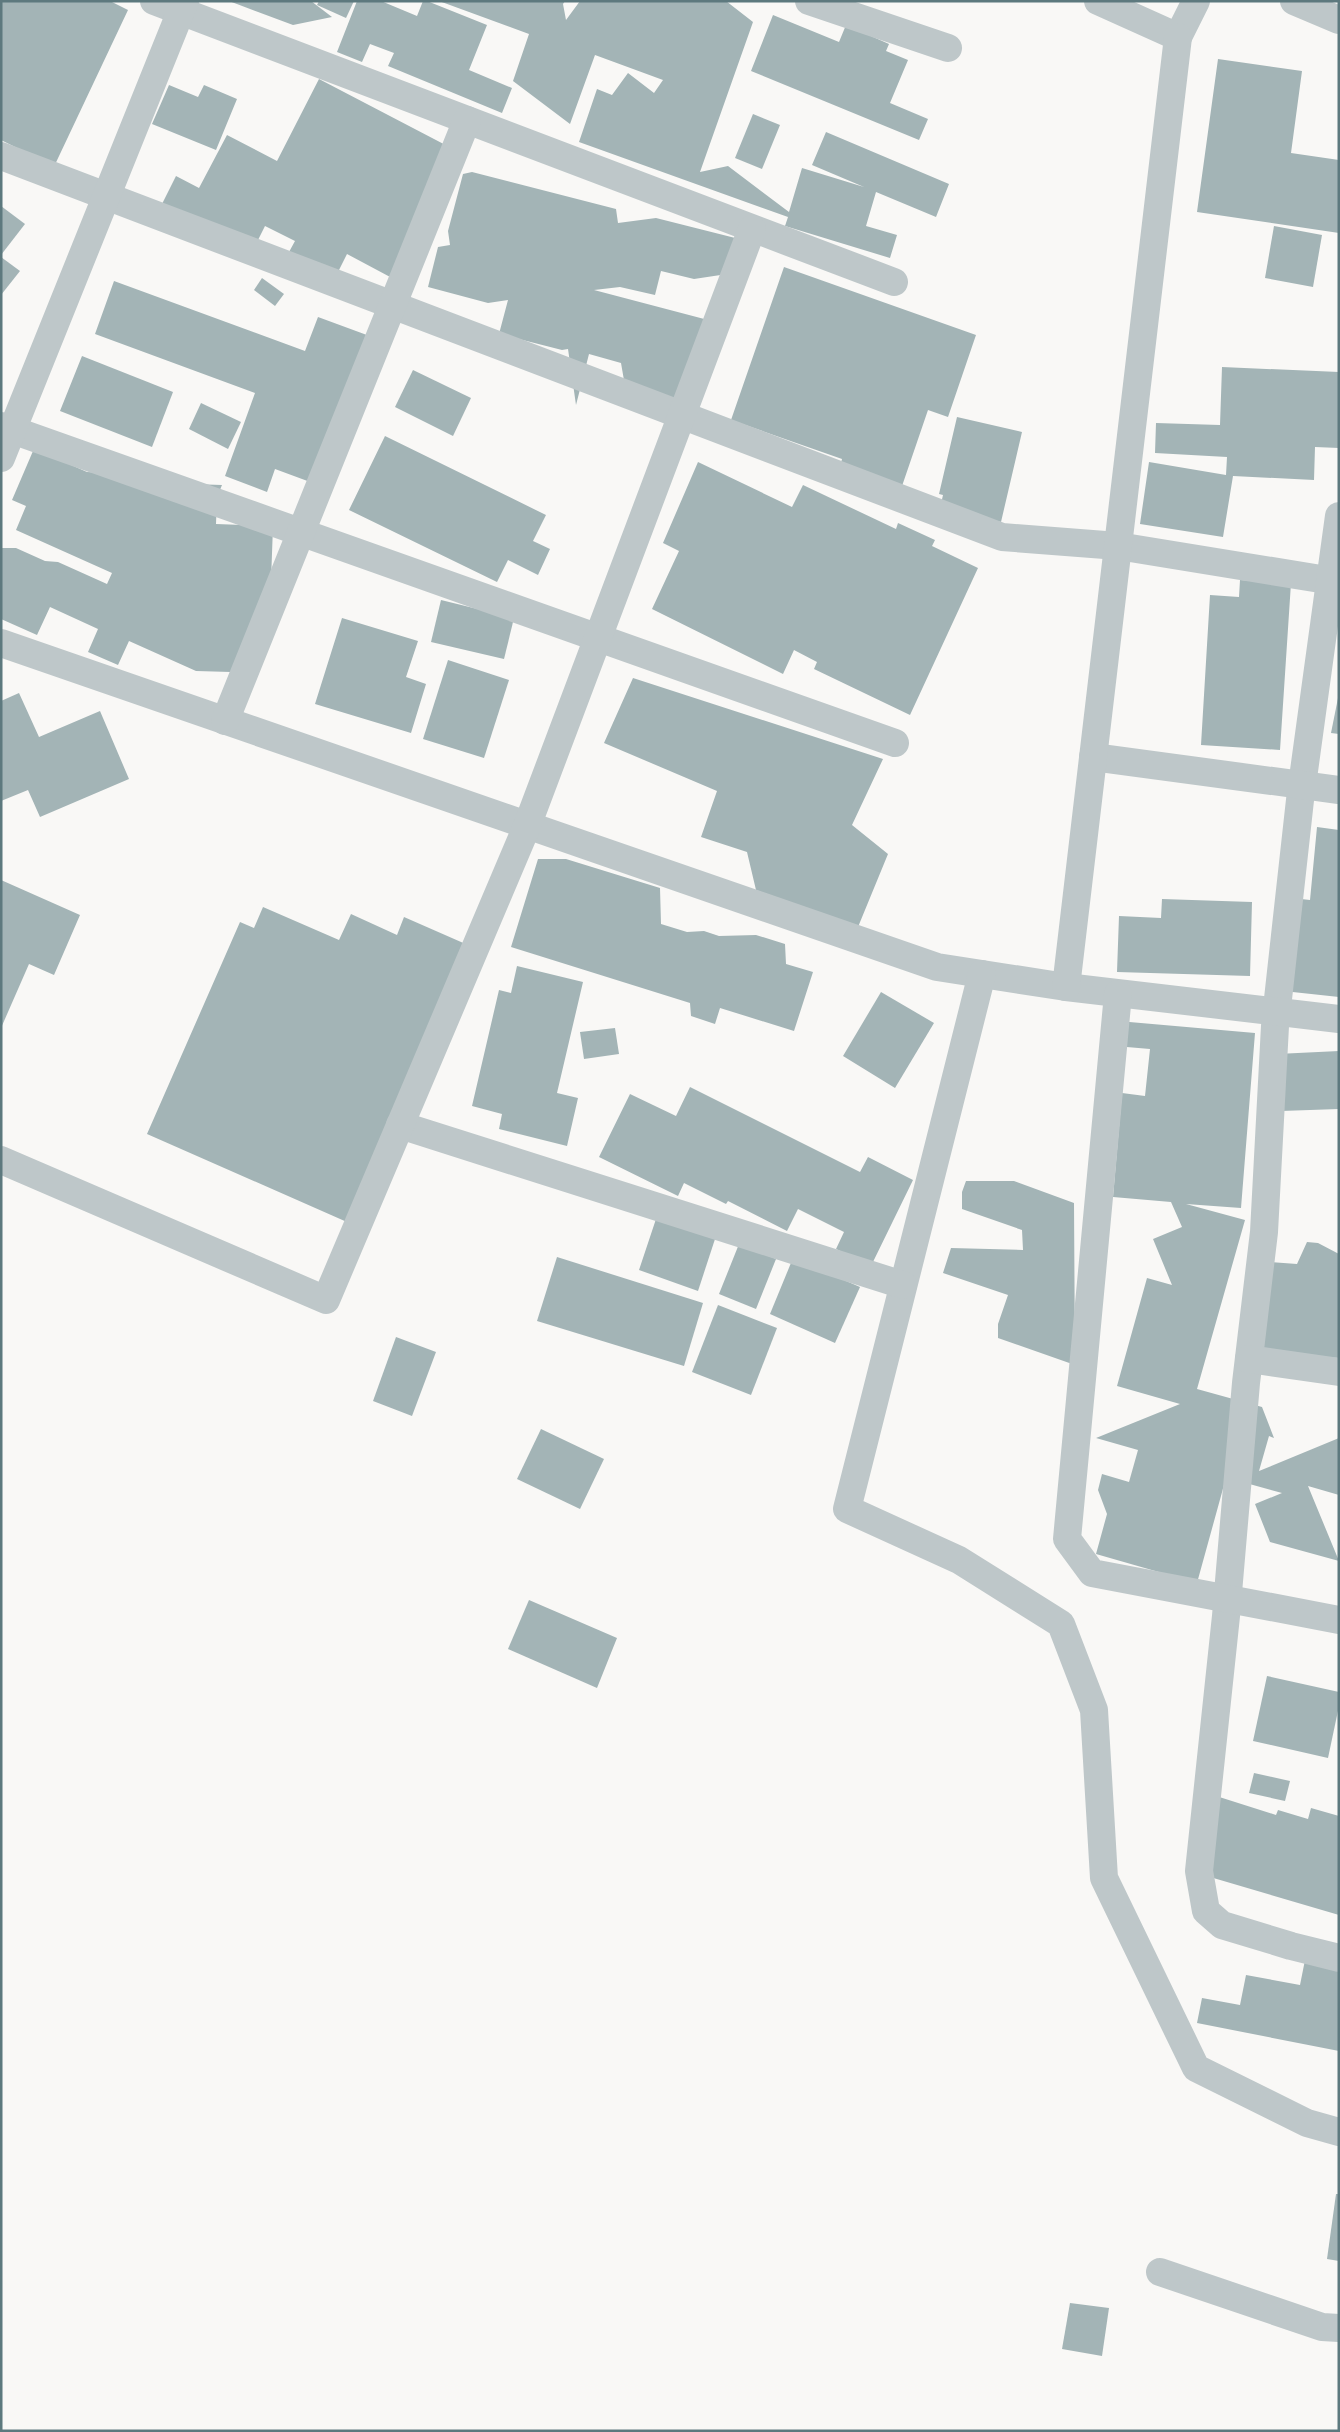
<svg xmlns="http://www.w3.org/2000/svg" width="1340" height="2432" viewBox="0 0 1340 2432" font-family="Cabin,sans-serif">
<rect width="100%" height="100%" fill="#f9f8f6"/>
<g fill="#a3b4b6">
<path d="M 1,1 L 110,1 L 128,10 L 51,173 L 23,151 L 1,140 Z"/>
<path d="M 229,1 L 311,1 L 332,17 L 293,25 Z"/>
<path d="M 319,1 L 354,1 L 346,18 L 317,5 Z"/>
<path d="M 357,1 L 381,1 L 417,16 L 423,1 L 427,1 L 487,25 L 469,70 L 512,88 L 502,113 L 388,66 L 394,53 L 370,44 L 362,62 L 337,52 Z"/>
<path d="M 439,1 L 565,1 L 563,4 L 566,20 L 580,1 L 726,1 L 753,22 L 700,172 L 728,166 L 789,212 L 802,168 L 864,187 L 812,165 L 826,132 L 949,184 L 936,217 L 876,192 L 866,226 L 897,235 L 890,258 L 785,226 L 788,217 L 579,142 L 597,89 L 612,95 L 628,73 L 654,93 L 663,80 L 595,55 L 570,124 L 513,81 L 529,34 Z"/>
<path d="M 773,15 L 839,42 L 846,25 L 889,44 L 886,51 L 908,60 L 890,103 L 928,119 L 919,140 L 751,71 Z"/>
<path d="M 1218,59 L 1302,71 L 1291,153 L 1339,160 L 1339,233 L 1197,212 Z"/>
<path d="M 319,79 L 457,151 L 392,278 L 347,254 L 330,288 L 283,263 L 295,241 L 265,226 L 252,252 L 159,210 L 176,176 L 199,188 L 227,135 L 277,161 Z"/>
<path d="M 169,85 L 198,97 L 204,85 L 237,99 L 216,150 L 152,124 Z"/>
<path d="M 753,114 L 780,125 L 762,169 L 735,158 Z"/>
<path d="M 472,172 L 616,209 L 618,223 L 656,218 L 755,243 L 747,271 L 694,279 L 661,271 L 655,295 L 620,287 L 594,290 L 708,320 L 688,402 L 625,386 L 621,363 L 589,354 L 576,405 L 568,349 L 562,350 L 499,334 L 508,300 L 488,303 L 428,287 L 438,247 L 450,245 L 448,231 L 463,174 Z"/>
<path d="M 1,206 L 25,224 L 1,255 Z"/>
<path d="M 1274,226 L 1322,235 L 1313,287 L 1265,278 Z"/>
<path d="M 1,257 L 20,271 L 1,295 Z"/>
<path d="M 784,267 L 976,335 L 948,417 L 928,410 L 901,489 L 840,467 L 842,459 L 731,420 Z"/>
<path d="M 262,278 L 284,294 L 275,306 L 254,290 Z"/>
<path d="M 114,281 L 305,351 L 318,317 L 375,338 L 321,486 L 275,469 L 267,492 L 225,476 L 255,393 L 95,334 Z"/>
<path d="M 82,356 L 173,392 L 152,447 L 60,411 Z"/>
<path d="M 1222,367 L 1339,372 L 1339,448 L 1315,447 L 1314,480 L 1233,476 L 1223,537 L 1140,524 L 1149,462 L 1226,475 L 1227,457 L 1155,453 L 1156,423 L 1220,425 Z"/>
<path d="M 413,370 L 471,398 L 453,436 L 395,407 Z"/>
<path d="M 201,403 L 241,422 L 228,449 L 189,429 Z"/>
<path d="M 957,417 L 1022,432 L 1001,522 L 940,508 L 943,495 L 939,494 Z"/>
<path d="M 385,436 L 546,515 L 533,541 L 550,549 L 538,575 L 508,560 L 497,582 L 349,510 Z"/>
<path d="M 33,451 L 42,452 L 87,472 L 129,474 L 192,484 L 222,485 L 217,497 L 216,524 L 273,526 L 271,581 L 231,672 L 196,671 L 129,641 L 118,665 L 88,652 L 98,629 L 50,607 L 37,635 L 1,619 L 1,548 L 16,548 L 45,561 L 58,562 L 107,584 L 112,573 L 16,530 L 26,506 L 12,500 Z"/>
<path d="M 698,462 L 792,507 L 803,485 L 896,529 L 898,523 L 935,540 L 932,546 L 978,568 L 910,715 L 814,669 L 817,662 L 794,650 L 783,674 L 652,609 L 679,551 L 663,543 Z"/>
<path d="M 1240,580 L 1291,583 L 1280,750 L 1201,745 L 1210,595 L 1239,597 Z"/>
<path d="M 441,600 L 514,618 L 504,659 L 431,642 Z"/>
<path d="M 342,618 L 418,641 L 406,677 L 426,684 L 411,733 L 315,704 Z"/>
<path d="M 448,660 L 509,680 L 484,758 L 423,739 Z"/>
<path d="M 633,678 L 883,759 L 852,825 L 888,854 L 858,927 L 756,890 L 747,852 L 701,837 L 717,791 L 604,743 Z"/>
<path d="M 19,693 L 39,737 L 100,711 L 129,779 L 40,817 L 28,790 L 1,801 L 1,701 Z"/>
<path d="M 1338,698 L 1339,698 L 1339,734 L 1331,733 Z"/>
<path d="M 1317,827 L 1339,830 L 1339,997 L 1274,990 L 1283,897 L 1310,900 Z"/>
<path d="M 538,859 L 566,859 L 660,888 L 661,924 L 687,932 L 704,931 L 719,936 L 756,935 L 785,944 L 786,964 L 813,972 L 794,1031 L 720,1008 L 715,1024 L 691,1016 L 690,1003 L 511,947 Z"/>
<path d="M 1,880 L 80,915 L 54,975 L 29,964 L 1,1028 Z"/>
<path d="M 1162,899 L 1252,902 L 1250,976 L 1117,972 L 1119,916 L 1161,918 Z"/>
<path d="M 263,907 L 339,940 L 351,914 L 397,935 L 404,917 L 477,949 L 356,1226 L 147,1134 L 240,922 L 254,928 Z"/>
<path d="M 517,966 L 583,982 L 557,1093 L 578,1098 L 567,1146 L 499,1129 L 502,1114 L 472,1106 L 499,990 L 511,993 Z"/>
<path d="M 881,992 L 934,1023 L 895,1088 L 843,1056 Z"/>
<path d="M 1118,1021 L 1255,1033 L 1241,1208 L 1186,1204 L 1245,1220 L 1197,1389 L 1262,1407 L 1274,1438 L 1269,1436 L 1259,1471 L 1339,1438 L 1339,1495 L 1308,1486 L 1339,1561 L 1270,1542 L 1255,1504 L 1282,1493 L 1235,1480 L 1224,1485 L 1197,1583 L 1096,1554 L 1107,1514 L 1098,1490 L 1102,1474 L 1129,1482 L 1138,1450 L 1096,1438 L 1180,1404 L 1117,1386 L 1147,1278 L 1172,1285 L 1153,1239 L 1182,1227 L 1171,1202 L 1113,1197 L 1122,1093 L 1145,1096 L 1150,1049 L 1115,1046 Z"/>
<path d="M 615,1028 L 619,1054 L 584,1059 L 580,1032 Z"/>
<path d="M 1339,1051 L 1339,1109 L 1281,1111 L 1277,1054 Z"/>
<path d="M 690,1087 L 860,1172 L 868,1157 L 913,1180 L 871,1266 L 836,1249 L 844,1232 L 798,1209 L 787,1231 L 728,1201 L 726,1204 L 684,1183 L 678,1196 L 599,1157 L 630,1094 L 676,1116 Z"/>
<path d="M 966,1181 L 1014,1181 L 1074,1203 L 1075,1365 L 998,1338 L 998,1324 L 1008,1295 L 943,1273 L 951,1248 L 1023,1250 L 1022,1230 L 962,1209 L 962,1192 Z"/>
<path d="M 657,1216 L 716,1236 L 698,1291 L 639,1270 Z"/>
<path d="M 1307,1242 L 1318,1243 L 1339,1254 L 1339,1358 L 1240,1353 L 1270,1262 L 1297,1264 Z"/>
<path d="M 739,1244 L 776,1259 L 756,1309 L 719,1294 Z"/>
<path d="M 557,1257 L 703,1303 L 684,1366 L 537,1321 Z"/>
<path d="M 793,1258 L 860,1287 L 835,1343 L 770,1314 Z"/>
<path d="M 718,1305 L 777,1328 L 751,1395 L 692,1372 Z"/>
<path d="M 396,1337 L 436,1352 L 412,1416 L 373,1401 Z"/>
<path d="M 541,1429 L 604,1459 L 580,1509 L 517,1479 Z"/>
<path d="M 529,1600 L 617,1638 L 597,1688 L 508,1649 Z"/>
<path d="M 1267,1676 L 1339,1692 L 1339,1706 L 1328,1758 L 1253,1741 Z"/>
<path d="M 1254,1773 L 1290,1781 L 1285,1801 L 1249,1793 Z"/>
<path d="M 1213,1795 L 1276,1815 L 1278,1810 L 1308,1819 L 1311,1808 L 1339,1816 L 1339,1915 L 1193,1872 Z"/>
<path d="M 1307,1950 L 1339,1956 L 1339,2051 L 1197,2023 L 1202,1998 L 1240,2005 L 1246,1975 L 1300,1985 Z"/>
<path d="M 1336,2194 L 1339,2194 L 1339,2261 L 1327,2259 Z"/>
<path d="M 1070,2303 L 1109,2308 L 1102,2356 L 1062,2349 Z"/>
</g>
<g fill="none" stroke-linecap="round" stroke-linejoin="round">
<g stroke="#bec7c9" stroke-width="28">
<path d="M 154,1 L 894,282"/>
<path d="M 809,1 L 948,48"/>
<path d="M 1098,1 L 1178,37 L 1196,1"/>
<path d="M 1294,1 L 1339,20"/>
<path d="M 1,156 L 1002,537 L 1118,546 L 1339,582"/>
<path d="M 1,426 L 895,743"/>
<path d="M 1,458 L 185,1"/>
<path d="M 1339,516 L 1300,800 L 1275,1026 L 1264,1232 L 1246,1383 L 1226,1616 L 1199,1871 L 1206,1911 L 1222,1925 L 1291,1946 L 1339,1958"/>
<path d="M 1,643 L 937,967 L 1066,987 L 1339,1019"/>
<path d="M 225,721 L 467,120"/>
<path d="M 1093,757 L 1339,790"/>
<path d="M 982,974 L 847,1509 L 959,1560 L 1061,1624 L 1094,1710 L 1104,1878 L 1196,2068 L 1307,2123 L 1339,2132"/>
<path d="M 1066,987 L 1178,37"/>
<path d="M 1118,994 L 1067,1539 L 1092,1573 L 1339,1620"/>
<path d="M 400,1125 L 903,1285"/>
<path d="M 1,1160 L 326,1300 L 527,826 L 752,229"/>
<path d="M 1249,1359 L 1339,1372"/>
<path d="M 1160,2272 L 1322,2327 L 1339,2328"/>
</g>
</g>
<rect width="1340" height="2432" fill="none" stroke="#5d797e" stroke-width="5"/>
</svg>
